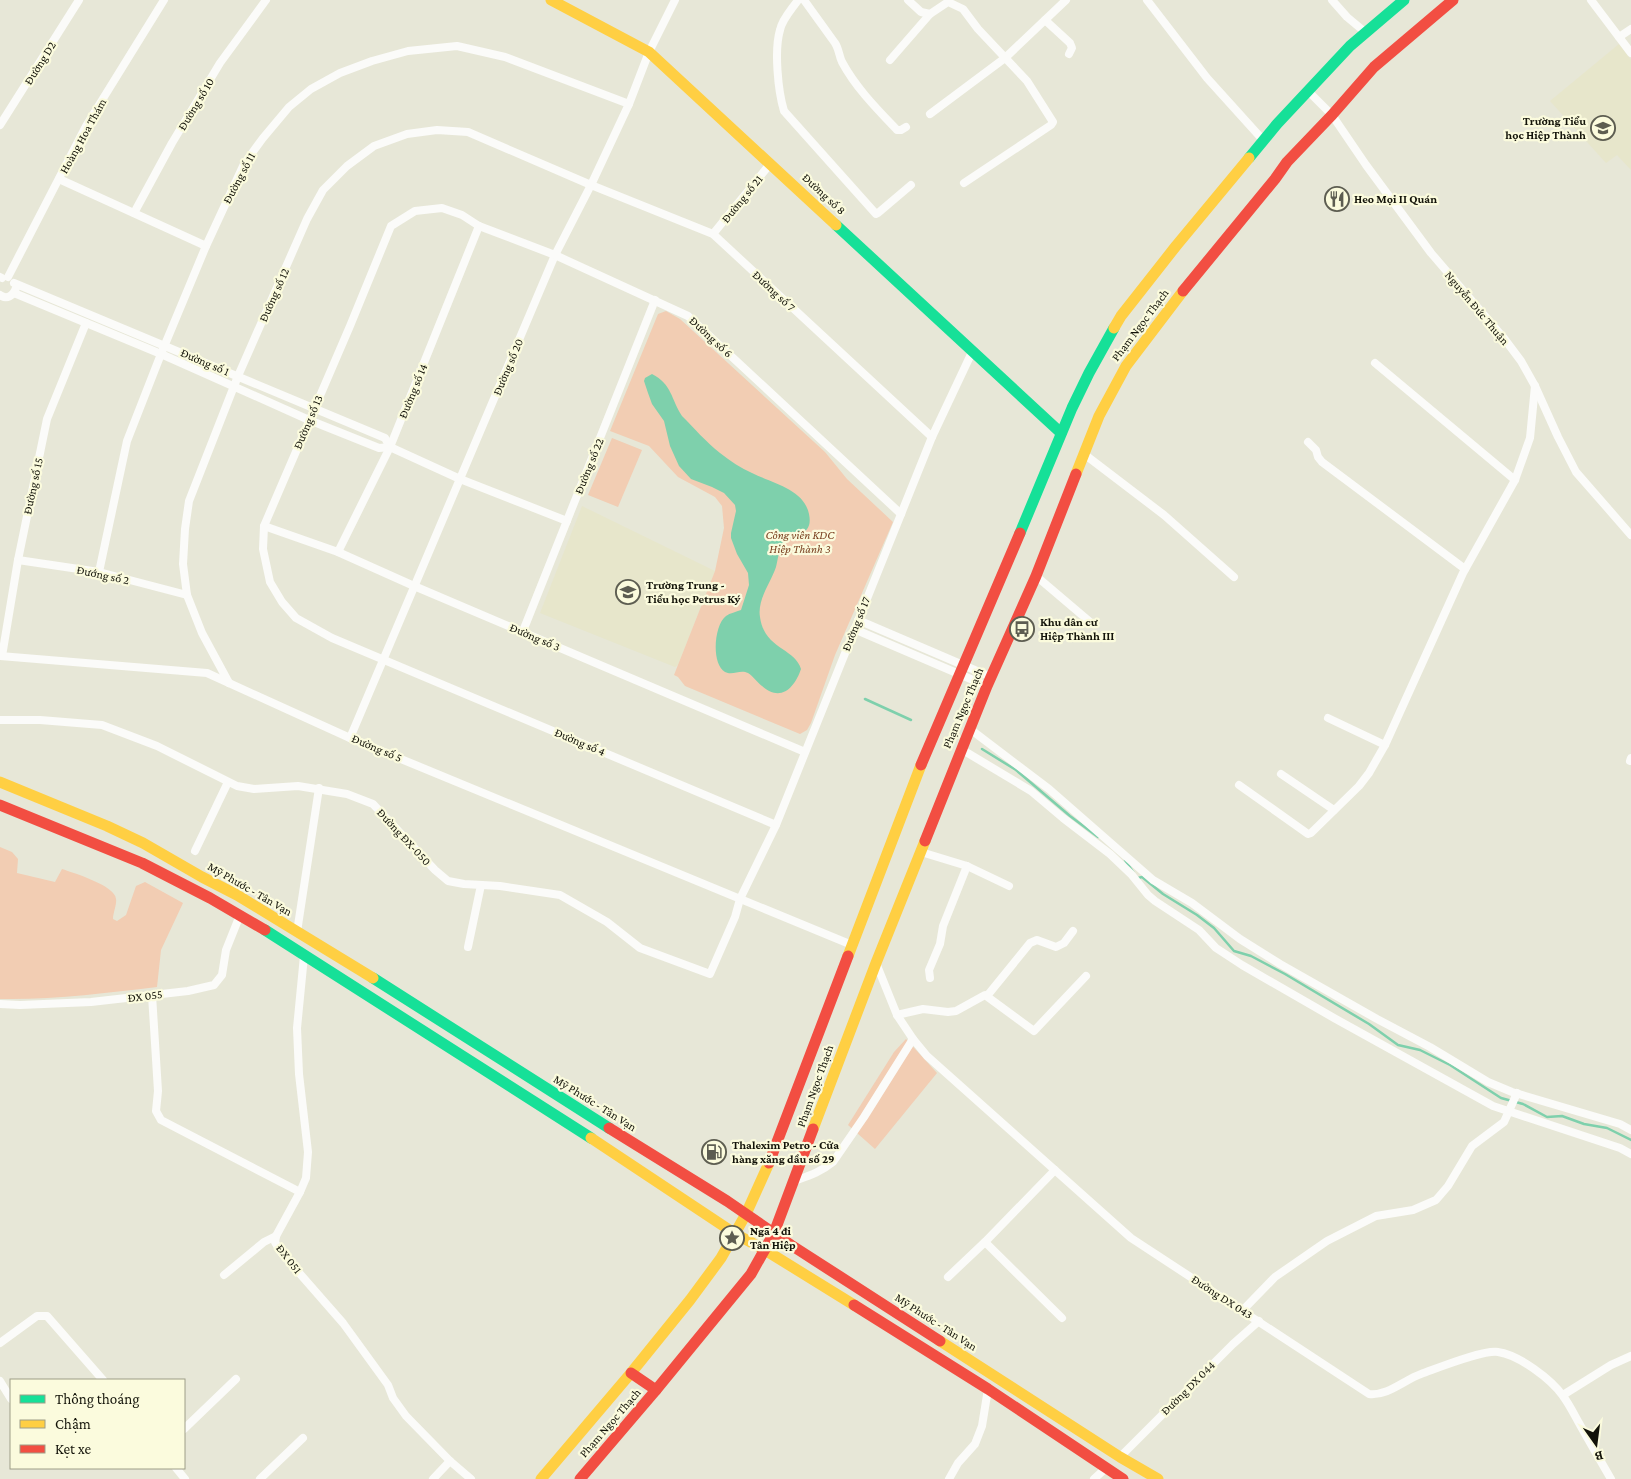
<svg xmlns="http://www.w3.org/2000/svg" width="1631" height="1479" viewBox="0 0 1631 1479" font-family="'Crimson Pro',serif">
<rect width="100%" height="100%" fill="#e7e7d7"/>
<g fill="#e7e6cb">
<path d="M 1619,44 L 1631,60 L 1631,170 L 1617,155 L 1606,163 L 1550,101 Z"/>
<path d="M 582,506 L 715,571 L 678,665 L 675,667 L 540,613 Z"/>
</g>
<g fill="#f2cdb3">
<path d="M 666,311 L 680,319 L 825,452 L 847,479 L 893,522 L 835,655 L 811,723 L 807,730 L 800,734 L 685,686 L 678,677 L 674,675 L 715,571 L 724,528 L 722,506 L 715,497 L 678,477 L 649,446 L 610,431 L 658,314 Z"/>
<path d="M 612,438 L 642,450 L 618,507 L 588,495 Z"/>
<path d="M 0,847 L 12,852 L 18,859 L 17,873 L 55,882 L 62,869 C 74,873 116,886 116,899 C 117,904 113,913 113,919 L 117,921 L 126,915 L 136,886 L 145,882 L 183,903 L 161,950 L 157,987 C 105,993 53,1000 0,999 Z"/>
<path d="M 906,1039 L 937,1073 L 875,1149 L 848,1125 L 894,1052 Z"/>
</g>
<path fill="#7ed0ac" d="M 652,374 C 672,384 671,399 682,416 C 694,428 706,442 720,453 C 730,461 741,468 752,473 C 772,483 804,489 809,514 C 814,538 792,532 783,545 C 778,552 778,560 776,567 C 771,582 757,600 760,617 C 764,649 795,648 801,669 C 795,687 781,703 762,686 C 757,682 753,676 748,673 C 740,669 733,676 725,672 C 711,664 714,625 726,616 C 730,613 736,612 741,610 L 749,585 L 748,573 L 737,554 L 731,538 L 731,533 L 736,511 L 735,505 L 724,493 L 712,487 L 691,479 L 679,466 L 670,446 L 664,421 L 652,404 L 648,393 L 644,381 L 645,378 Z"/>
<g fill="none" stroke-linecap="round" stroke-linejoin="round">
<g stroke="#7ed0ac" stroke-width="2.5">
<path d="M 865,699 L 911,720"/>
<path d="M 982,749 L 1016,770 L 1070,816 L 1098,837"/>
<path d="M 1125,860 L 1133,872"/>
<path d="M 1138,878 L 1142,877 L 1163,894 L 1197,915 L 1214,928 L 1234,951 L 1251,956 L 1285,974 L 1369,1024 L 1398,1045 L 1420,1050 L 1450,1065 L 1501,1098 L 1523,1104 L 1547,1117 L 1562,1116 L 1584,1124 L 1607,1128 L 1631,1140"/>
</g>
<g stroke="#fbfbf9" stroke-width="8">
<path d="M 798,0 C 792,9 782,19 780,30 C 774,50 778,91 784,111 L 876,214 L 878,213 L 911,185"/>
<path d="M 804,0 L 835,43 C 839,49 839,56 842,62 C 856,88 877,109 897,130 L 901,130 L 906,127"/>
<path d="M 908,0 L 921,12 L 930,14 L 948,2 L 963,9 L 978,29 L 1027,81 L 1053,122 L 1051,125 L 964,183"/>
<path d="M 1147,0 L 1207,78 L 1263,140"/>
<path d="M 1332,0 L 1347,17 L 1365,32"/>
<path d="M 1591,0 L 1631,53"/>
<path d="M 1045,20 L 1070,43 L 1072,48 L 1069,54"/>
<path d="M 1619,37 L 1631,29"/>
<path d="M 890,60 L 930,14"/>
<path d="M 1307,90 L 1332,115 L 1366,165 L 1431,253 L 1503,337 L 1521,361 L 1535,386 L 1558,437 L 1576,472 L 1631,535"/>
<path d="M 930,114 L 1005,58 L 1066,0"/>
<path d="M 0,125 L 79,0"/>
<path d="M 59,179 L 206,246"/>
<path d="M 134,213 L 172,143 L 220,63 L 266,0"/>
<path d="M 713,234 L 770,164"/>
<path d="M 0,277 L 2,278"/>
<path d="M 8,277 L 86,126 L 164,0"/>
<path d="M 14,283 L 385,438 L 390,447"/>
<path d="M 14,293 L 161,354 L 309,420 L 379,448 L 390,447 L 460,479 L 567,521"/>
<path d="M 0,295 C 7,300 13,296 16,288"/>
<path d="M 1375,363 L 1515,480"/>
<path d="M 1308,442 L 1316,450 L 1318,457 L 1322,462 L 1465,569"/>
<path d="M 1084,454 L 1164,515 L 1234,577"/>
<path d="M 264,526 L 338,552 L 414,586 L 805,752"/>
<path d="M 338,552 L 390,447 L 479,226"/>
<path d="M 18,560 L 99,572 L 187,595"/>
<path d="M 99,572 L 127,441 L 161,354 L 206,246 L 244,164 L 263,138 L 289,107 L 311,89 L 340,73 L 372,61 L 408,51 L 457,46 L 505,57 L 629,104"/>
<path d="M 1036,576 L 1089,621"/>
<path d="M 858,620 L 991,677"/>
<path d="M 854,629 L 987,686"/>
<path d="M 523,631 L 655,300"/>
<path d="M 0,656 L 207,673 L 350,738 L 852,945"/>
<path d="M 2,656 L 18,560 L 47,419 L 86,323"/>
<path d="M 229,683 L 202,633 L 187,595 L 183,564 L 185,529 L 189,501 L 238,376 L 307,219 L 323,190 L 347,166 L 374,146 L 407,134 L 437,130 L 468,132 L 591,185 L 713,234 L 932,437"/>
<path d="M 1328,718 L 1385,745"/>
<path d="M 0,720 L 40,720 L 102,725 L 157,746 L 237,786 L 254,789 L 298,786 L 347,794 L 373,804 L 435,870 L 448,881 L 464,884 L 500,886 L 560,895 L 607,922 L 640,948 L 710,974 L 735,917 L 740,899 L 776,825 L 932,437 L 973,350"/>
<path d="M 970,729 L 1049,789 L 1153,880 L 1192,903 L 1240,939 L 1280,964 L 1377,1019 L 1430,1047 L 1488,1082 L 1512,1092 L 1620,1124 L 1631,1130"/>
<path d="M 350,738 L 555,255 L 591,185 L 629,104 L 649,52 L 675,0"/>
<path d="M 961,749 L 1031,791 L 1063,818 L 1110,854 L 1131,874 L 1148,895 L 1155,901 L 1199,930 L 1216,948 L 1242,965 L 1334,1018 L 1493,1106 L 1620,1148 L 1631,1154"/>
<path d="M 1630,761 L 1631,758"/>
<path d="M 1281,774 L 1334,810"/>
<path d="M 1239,785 L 1308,834 L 1311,833 L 1359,786 L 1369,773 L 1385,745 L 1463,573 L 1515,480 L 1530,438 L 1535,386"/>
<path d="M 776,825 L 332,638 L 296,618 L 282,602 L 270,582 L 263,549 L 264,526 L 350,326 L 391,226 L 415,211 L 442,208 L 462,215 L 479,226 L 555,255 L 688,316 L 901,514"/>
<path d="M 195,851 L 228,782"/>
<path d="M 921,852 L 967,866 L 1009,886"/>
<path d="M 297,932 L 319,788"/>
<path d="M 468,947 L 481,885"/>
<path d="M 304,956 L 297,1028 L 299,1074 L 308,1152 L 306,1178 L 300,1192 L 276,1236 L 275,1242 L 280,1251 L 343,1323 L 388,1385 L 393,1398 L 406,1416 L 450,1461 L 471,1479"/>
<path d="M 876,963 L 897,1015 L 913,1039 L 927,1056 L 1131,1238 L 1369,1394 C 1388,1396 1404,1380 1421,1374 C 1438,1368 1482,1350 1498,1352 C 1519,1355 1551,1379 1563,1396 C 1569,1404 1574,1414 1579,1423 C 1589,1441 1600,1460 1611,1479"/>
<path d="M 930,978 L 929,970 L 940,944 L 943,926 L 967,866"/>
<path d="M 152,995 L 158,1091 L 156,1111 L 161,1120 L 300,1192"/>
<path d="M 987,996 L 1030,943 L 1037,940 L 1056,947 L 1064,943 L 1073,931"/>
<path d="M 0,1004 L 20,1005 L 91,1002 L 188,991 L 214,985 L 222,975 L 226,950 L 240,915"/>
<path d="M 897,1015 L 923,1009 L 948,1012 L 956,1011 L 985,995 L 1034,1031 L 1086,976"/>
<path d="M 794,1181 C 808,1176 821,1172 833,1162 L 864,1117 L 913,1039"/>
<path d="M 985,1242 L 1062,1318"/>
<path d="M 224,1275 L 264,1242 L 276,1236"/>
<path d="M 948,1277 L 985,1242 L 1055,1170"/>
<path d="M 1242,1311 L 1275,1277 L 1327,1241 L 1376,1216 L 1413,1210 L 1436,1200 L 1448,1186 L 1472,1146 L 1504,1122 L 1517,1093"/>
<path d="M 0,1343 L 37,1316 L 47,1316 L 103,1380"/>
<path d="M 0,1381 L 11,1399"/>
<path d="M 1563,1395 L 1611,1365 L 1631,1356"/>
<path d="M 184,1429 L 236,1379"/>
<path d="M 1120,1457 L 1233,1344 L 1259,1321"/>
<path d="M 176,1468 L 185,1479"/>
<path d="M 260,1479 L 303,1438"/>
<path d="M 433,1479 L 450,1461"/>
<path d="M 949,1479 L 958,1463 L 975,1444 L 982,1426 L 988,1389"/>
<path d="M 1094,1479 L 1106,1468"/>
</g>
<g stroke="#16e098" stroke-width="11">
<path d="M 1249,158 L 1277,124 L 1350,46 L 1404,0"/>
<path d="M 836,225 L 1061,433"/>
<path d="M 1020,533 L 1072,408 L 1089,373 L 1114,328"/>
<path d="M 265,930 L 591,1138"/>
<path d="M 373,978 L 609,1128"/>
</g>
<g stroke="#ffcf43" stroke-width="11">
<path d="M 551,0 L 649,52 L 836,225"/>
<path d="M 1114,328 L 1121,316 L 1176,246 L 1249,158"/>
<path d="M 1076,474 L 1099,416 L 1126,366 L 1183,291"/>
<path d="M 0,782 L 107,826 L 143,843 L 202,877 L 237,895 L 373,978"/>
<path d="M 848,956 L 921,765"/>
<path d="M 813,1129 L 876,963 L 925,841"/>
<path d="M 591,1138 L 734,1233 L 765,1250 L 854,1305"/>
<path d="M 940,1341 L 1120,1457 L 1158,1479"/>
<path d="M 541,1479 L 631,1373 L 690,1300 L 721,1258 L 746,1214 L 769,1163"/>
</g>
<g stroke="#f24e42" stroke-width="11">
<path d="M 1183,291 L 1275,179 L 1287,162 L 1332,115 L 1374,67 L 1453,0"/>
<path d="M 921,765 L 1020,533"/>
<path d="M 0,805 L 142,863 L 210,898 L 265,930"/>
<path d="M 925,841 L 987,686 L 1036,576 L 1076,474"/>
<path d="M 609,1128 L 727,1201 L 791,1245 L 940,1341"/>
<path d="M 769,1163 L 848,956"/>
<path d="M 854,1305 L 988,1389 L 1123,1479"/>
<path d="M 631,1373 L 656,1390"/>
<path d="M 580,1479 L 656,1390 L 751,1274 L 774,1233 L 813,1129"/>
</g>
</g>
<defs>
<symbol id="school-ring" viewBox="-11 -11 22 22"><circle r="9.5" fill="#fbfbdd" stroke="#5d5d51" stroke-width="1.5"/><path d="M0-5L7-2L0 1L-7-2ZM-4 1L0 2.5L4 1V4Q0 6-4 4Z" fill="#5d5d51"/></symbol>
<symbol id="restaurant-ring" viewBox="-11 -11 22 22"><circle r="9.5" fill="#fbfbdd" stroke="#5d5d51" stroke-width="1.5"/><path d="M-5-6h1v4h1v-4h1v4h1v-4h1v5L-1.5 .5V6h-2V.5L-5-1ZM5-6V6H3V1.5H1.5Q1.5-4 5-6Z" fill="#5d5d51"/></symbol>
<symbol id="bus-ring" viewBox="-11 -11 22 22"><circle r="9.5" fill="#fbfbdd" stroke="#5d5d51" stroke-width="1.5"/><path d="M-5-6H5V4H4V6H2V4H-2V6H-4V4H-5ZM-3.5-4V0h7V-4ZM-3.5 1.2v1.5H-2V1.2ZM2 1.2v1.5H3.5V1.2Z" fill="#5d5d51"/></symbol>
<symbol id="fuel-ring" viewBox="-11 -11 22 22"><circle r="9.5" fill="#fbfbdd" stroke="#5d5d51" stroke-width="1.5"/><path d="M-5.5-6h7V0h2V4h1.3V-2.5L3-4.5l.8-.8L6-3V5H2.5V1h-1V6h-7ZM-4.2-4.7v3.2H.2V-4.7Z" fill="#5d5d51"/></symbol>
<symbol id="sight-ring" viewBox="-11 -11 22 22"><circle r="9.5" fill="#fbfbdd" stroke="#5d5d51" stroke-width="1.5"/><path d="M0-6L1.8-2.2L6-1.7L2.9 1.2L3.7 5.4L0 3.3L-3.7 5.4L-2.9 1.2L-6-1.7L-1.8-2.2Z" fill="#5d5d51"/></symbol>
</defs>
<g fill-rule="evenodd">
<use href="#school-ring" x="1589" y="114" width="28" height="28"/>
<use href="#restaurant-ring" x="1323" y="185" width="28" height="28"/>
<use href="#school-ring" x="614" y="578" width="28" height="28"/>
<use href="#bus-ring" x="1008" y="615" width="28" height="28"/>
<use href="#fuel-ring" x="700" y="1138" width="28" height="28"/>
<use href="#sight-ring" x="718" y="1224" width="28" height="28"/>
</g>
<g text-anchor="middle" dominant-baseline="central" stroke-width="4.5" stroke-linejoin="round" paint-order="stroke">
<g font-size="12" fill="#131309" stroke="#fbfbdd">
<text transform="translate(40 63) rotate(-58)">Đường D2</text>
<text transform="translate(196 104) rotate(-59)">Đường số 10</text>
<text transform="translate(83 136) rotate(-61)">Hoàng Hoa Thám</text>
<text transform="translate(239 178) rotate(-62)">Đường số 11</text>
<text transform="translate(824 194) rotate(43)">Đường số 8</text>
<text transform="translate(742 199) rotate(-51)">Đường số 21</text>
<text transform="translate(774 291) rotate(43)">Đường số 7</text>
<text transform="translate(274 295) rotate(-66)">Đường số 12</text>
<text transform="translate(1477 308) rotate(50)">Nguyễn Đức Thuận</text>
<text transform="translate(1140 325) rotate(-53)">Phạm Ngọc Thạch</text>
<text transform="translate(711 337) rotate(43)">Đường số 6</text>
<text transform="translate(205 362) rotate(23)">Đường số 1</text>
<text transform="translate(508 367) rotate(-67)">Đường số 20</text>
<text transform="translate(413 391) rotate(-68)">Đường số 14</text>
<text transform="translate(308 422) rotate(-67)">Đường số 13</text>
<text transform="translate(589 466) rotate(-68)">Đường số 22</text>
<text transform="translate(33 486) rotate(-78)">Đường số 15</text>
<text transform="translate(103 575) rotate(12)">Đướng số 2</text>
<text transform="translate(856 624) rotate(-68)">Đường số 17</text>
<text transform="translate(535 637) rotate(23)">Đường số 3</text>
<text transform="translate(963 708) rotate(-67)">Phạm Ngọc Thạch</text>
<text transform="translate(580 742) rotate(23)">Đường số 4</text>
<text transform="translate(377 748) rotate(23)">Đường số 5</text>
<text transform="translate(404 837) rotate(47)">Đường ĐX-050</text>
<text transform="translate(250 889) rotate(30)">Mỹ Phước - Tân Vạn</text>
<text transform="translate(145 996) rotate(-7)">ĐX 055</text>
<text transform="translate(815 1086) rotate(-70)">Phạm Ngọc Thạch</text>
<text transform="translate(595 1103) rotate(32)">Mỹ Phước - Tân Vạn</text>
<text transform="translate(289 1259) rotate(52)">ĐX 051</text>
<text transform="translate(1222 1297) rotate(33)">Đường DX 043</text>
<text transform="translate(936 1322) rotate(33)">Mỹ Phước - Tân Vạn</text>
<text transform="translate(1188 1388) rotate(-45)">Đường DX 044</text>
<text transform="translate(610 1423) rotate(-49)">Phạm Ngọc Thạch</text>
</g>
<g font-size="12" font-weight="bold" fill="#131309" stroke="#fbfbdd" text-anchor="start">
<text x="1586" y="121" text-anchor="end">Trường Tiểu<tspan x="1586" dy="14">học Hiệp Thành</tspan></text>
<text x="1354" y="199">Heo Mọi II Quán</text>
<text x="646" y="585">Trường Trung -<tspan x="646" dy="14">Tiểu học Petrus Ký</tspan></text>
<text x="1040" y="622">Khu dân cư<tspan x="1040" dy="14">Hiệp Thành III</tspan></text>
<text x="732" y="1145">Thalexim Petro - Cửa<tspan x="732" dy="14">hàng xăng dầu số 29</tspan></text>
<text x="750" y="1231">Ngã 4 đi<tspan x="750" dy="14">Tân Hiệp</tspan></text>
</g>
<g font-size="12" font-style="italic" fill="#783e1e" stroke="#fbfbdd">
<text x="800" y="535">Công viên KDC<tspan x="800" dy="14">Hiệp Thành 3</tspan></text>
</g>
</g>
<rect x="10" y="1379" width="175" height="90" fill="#fbfbdd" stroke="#9e9e88"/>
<rect x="20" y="1395" width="25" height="8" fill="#16e098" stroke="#9e9e88"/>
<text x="55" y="1404" font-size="15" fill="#131309">Thông thoáng</text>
<rect x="20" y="1420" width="25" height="8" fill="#ffcf43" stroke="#9e9e88"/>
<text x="55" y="1429" font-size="15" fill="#131309">Chậm</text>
<rect x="20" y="1445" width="25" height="8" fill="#f24e42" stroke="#9e9e88"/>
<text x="55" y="1454" font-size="15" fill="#131309">Kẹt xe</text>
<g transform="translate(1596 1444) rotate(166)" stroke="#fbfbdd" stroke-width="4" paint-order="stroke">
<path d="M0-4L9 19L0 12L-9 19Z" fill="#131309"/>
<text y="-8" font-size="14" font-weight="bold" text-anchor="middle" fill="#131309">B</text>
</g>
</svg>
